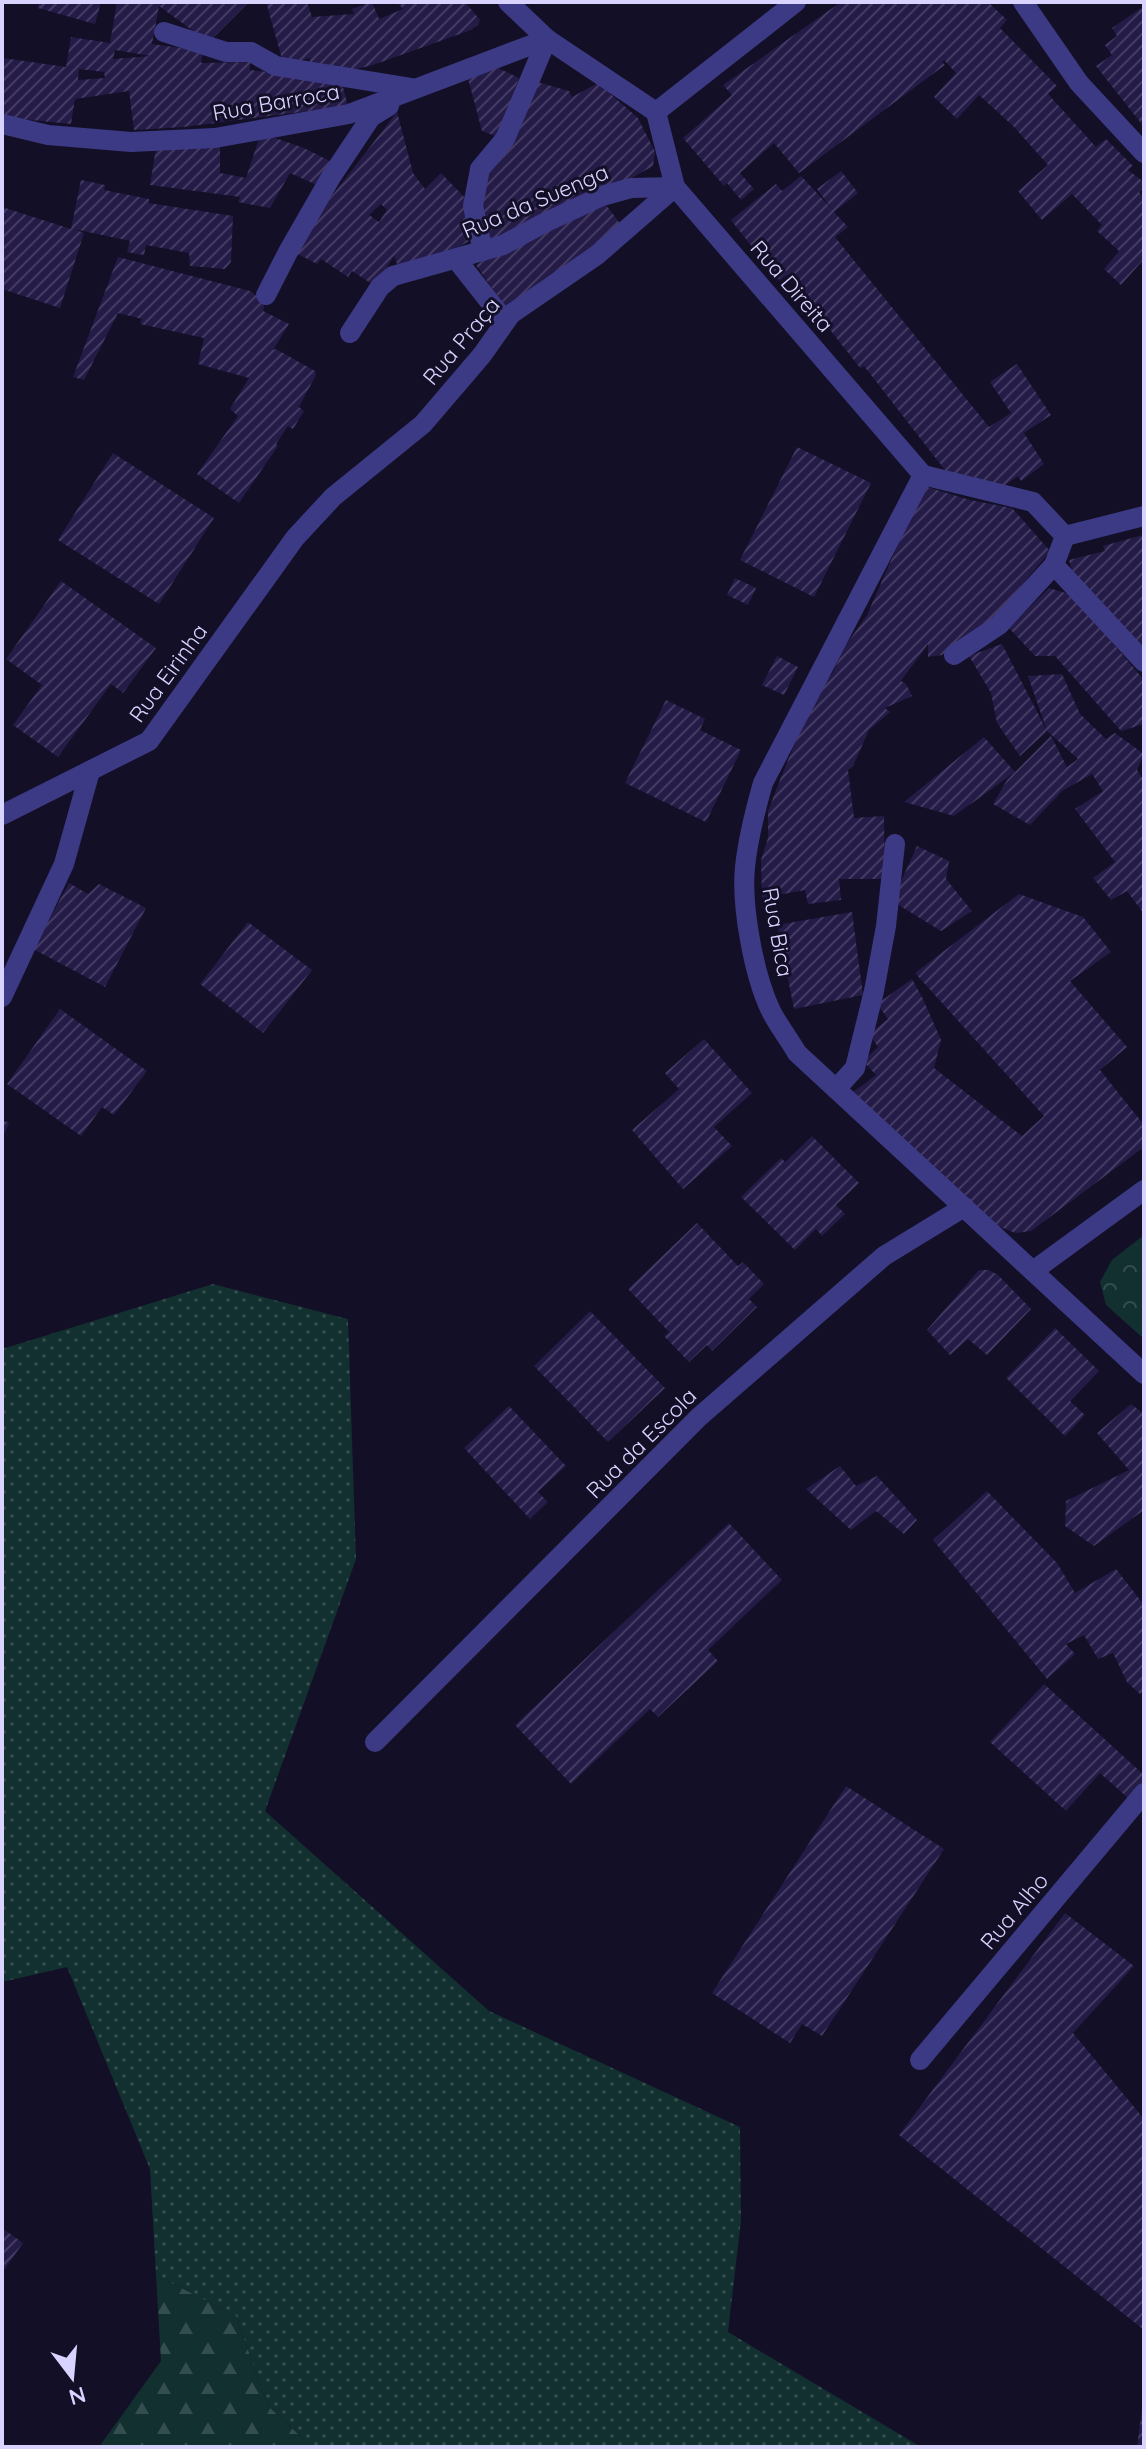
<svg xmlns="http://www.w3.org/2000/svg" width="1146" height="2449" viewBox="0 0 1146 2449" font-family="Quicksand,sans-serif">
<defs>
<pattern id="grass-dots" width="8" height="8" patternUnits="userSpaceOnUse" patternTransform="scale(2)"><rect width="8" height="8" fill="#12302f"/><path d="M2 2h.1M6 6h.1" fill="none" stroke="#344d4e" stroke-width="1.8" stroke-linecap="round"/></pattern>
<pattern id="forest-firs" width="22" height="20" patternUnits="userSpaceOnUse" patternTransform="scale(2)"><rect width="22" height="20" fill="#12302f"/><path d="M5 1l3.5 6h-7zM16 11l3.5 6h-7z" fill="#344d4e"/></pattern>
<pattern id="park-crowns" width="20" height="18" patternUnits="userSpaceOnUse" patternTransform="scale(2)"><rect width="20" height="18" fill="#12302f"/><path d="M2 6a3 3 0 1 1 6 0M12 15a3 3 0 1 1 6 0" fill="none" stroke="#344d4e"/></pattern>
<pattern id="building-hatch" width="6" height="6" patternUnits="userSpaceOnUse" patternTransform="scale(2)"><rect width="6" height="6" fill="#241b47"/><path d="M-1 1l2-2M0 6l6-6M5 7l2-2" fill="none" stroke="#433b63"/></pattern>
</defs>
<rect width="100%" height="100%" fill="#130f26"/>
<path fill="url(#grass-dots)" d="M 213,1284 L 348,1319 L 356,1559 L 265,1811 L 489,2011 L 740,2127 L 741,2220 L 728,2332 L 921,2447 L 312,2447 L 268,2406 L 236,2316 L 156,2275 L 150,2169 L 67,1967 L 2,1982 L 2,1349 Z"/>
<path fill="url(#forest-firs)" d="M 156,2275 L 236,2316 L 268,2406 L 312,2447 L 99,2447 L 161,2361 Z"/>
<path fill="url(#park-crowns)" d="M 1144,1235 L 1144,1339 L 1106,1305 L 1100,1282 L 1112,1260 Z"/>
<g fill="url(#building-hatch)" fill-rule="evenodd">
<path d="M 39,2 L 101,2 L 95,24 L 38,8 Z"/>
<path d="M 117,2 L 249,2 L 210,41 L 204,34 L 200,36 L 159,6 L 152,44 L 203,51 L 201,63 L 250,62 L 250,70 L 341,80 L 348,106 L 184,127 L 134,130 L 129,91 L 75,99 L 71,124 L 2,117 L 3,58 L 66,67 L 71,37 L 110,43 ZM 115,50 L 151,56 L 113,59 ZM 79,69 L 104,72 L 105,78 L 78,80 Z"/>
<path d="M 266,2 L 307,2 L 312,17 L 354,14 L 352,9 L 372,2 L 379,19 L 403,9 L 397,2 L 465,2 L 480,20 L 478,25 L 471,30 L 373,65 L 348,71 L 309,67 L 310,58 L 284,66 Z"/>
<path d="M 841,2 L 988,2 L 1007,20 L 1000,28 L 1057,86 L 1048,94 L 1096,147 L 1106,139 L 1133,166 L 1128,170 L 1144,182 L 1144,187 L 1139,192 L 1144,198 L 1144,259 L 1121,285 L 1104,269 L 1119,251 L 1097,231 L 1102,225 L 1072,194 L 1042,220 L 1018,191 L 1048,165 L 1013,126 L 979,95 L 957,119 L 934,97 L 956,73 L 944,60 L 942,62 L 945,65 L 799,173 L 774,143 L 740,173 L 754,189 L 741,200 L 727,183 L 724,186 L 683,138 L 732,95 L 723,85 Z"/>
<path d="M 1144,6 L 1144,127 L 1096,66 L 1112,55 L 1105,45 L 1117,36 L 1112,28 Z"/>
<path d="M 496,67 L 519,78 L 498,137 L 482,131 L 467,75 Z"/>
<path d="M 537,82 L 569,91 L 572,97 L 598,83 L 638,118 L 655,152 L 653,166 L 608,191 L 487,246 L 480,231 L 484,170 L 510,147 L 520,129 L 517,129 Z"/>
<path d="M 397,112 L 413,173 L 425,189 L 441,173 L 467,200 L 475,238 L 445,254 L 399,269 L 394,256 L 375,286 L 352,271 L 348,277 L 321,259 L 317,264 L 290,250 ZM 381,204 L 387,210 L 379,222 L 369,215 Z"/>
<path d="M 261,133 L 304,148 L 336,164 L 319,186 L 290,173 L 270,208 L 238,202 L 240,197 L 150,185 L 156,148 L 220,146 L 220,173 L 246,178 Z"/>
<path d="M 841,171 L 858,193 L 834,212 L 848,227 L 835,237 L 989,427 L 1011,413 L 990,382 L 1017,364 L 1051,415 L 1024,433 L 1044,464 L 1021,481 L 1018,476 L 1002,487 L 948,474 L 864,366 L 860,368 L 787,275 L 779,281 L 731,220 L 776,184 L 782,191 L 801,176 L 831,208 L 817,189 Z"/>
<path d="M 81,180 L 105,185 L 104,190 L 149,199 L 149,203 L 233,216 L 231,262 L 225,269 L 190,266 L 189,253 L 146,245 L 144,255 L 127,252 L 130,241 L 74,229 L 84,233 L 60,308 L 2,289 L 2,207 L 71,229 Z"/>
<path d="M 603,201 L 622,226 L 506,308 L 476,265 L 543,226 Z"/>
<path d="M 118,257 L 250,291 L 265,302 L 263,311 L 289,324 L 273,350 L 276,349 L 315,371 L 316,375 L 299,407 L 304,411 L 293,429 L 288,426 L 276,444 L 278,446 L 239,503 L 197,474 L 238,416 L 230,409 L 249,378 L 198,364 L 204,338 L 140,324 L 142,319 L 118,313 L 84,380 L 73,377 Z"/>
<path d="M 797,447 L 871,483 L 814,597 L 740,560 Z"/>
<path d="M 113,453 L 214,518 L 159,604 L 58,540 Z"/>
<path d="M 924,486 L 970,500 L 1012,508 L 1050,551 L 991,623 L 971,632 L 942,655 L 928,657 L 928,644 L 901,681 L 906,684 L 912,696 L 885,708 L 890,712 L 869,730 L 853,766 L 848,770 L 854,818 L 884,816 L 885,879 L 839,879 L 841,900 L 808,904 L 805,890 L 762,898 L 761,860 L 768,838 L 768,811 L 780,780 L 816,691 L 832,674 L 844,648 L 867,615 Z"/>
<path d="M 1143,535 L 1144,537 L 1144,655 L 1075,582 L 1069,560 L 1105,551 L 1103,546 Z"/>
<path d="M 735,578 L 756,588 L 748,605 L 727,595 Z"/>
<path d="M 61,581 L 156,648 L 123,693 L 111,684 L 58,757 L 13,725 L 42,685 L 6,659 Z"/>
<path d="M 1049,588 L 1072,595 L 1144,680 L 1144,724 L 1121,731 L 1055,656 L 1035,656 L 1009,628 Z"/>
<path d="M 1002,644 L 1047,731 L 1028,676 L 1062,674 L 1080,714 L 1106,739 L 1115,733 L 1144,754 L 1137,770 L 1144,781 L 1144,914 L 1127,891 L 1111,900 L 1093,878 L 1115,862 L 1075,809 L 1103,791 L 1092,774 L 1062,791 L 1030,825 L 993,804 L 1007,780 L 1051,736 L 1067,767 L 1078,759 L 1047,731 L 1020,756 L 997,723 L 991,693 L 969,656 Z"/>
<path d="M 777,656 L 798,667 L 784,695 L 762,685 Z"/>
<path d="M 666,700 L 705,719 L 700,730 L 741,750 L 706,822 L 625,783 Z"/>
<path d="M 984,737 L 1015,772 L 954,816 L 904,802 Z"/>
<path d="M 917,846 L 949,861 L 946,879 L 972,911 L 941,931 L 892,901 Z"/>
<path d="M 69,883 L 88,894 L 99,884 L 146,908 L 105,987 L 33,949 Z"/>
<path d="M 1019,894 L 1083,917 L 1111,952 L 1070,981 L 1127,1047 L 1100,1070 L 1144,1125 L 1144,1147 L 1031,1231 L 1015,1233 L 998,1226 L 853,1092 L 876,1075 L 863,1061 L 878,1047 L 869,1034 L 888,1019 L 877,1004 L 912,979 L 923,999 L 941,1040 L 934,1068 L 1022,1136 L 1044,1116 L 915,973 Z"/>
<path d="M 852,912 L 863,995 L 794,1009 L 777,925 Z"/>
<path d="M 248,922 L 312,970 L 263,1033 L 200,984 Z"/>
<path d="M 60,1009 L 147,1071 L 114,1115 L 102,1107 L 81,1136 L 7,1084 Z"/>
<path d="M 704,1039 L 752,1093 L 714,1127 L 732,1146 L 683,1189 L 632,1130 L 679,1089 L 665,1073 Z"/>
<path d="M 2,1120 L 9,1123 L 2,1139 Z"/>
<path d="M 812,1136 L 859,1183 L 836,1205 L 845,1214 L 822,1236 L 816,1229 L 795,1250 L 741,1197 L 781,1158 L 785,1162 Z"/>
<path d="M 697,1223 L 738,1266 L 743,1262 L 764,1284 L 749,1299 L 757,1307 L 712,1351 L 707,1345 L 689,1362 L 664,1336 L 669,1332 L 628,1289 Z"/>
<path d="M 979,1270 L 989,1270 L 998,1275 L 1031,1309 L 987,1355 L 968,1339 L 950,1355 L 927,1330 Z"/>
<path d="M 590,1311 L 665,1388 L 608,1442 L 534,1366 Z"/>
<path d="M 1055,1328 L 1099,1371 L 1070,1401 L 1085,1415 L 1065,1436 L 1006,1378 Z"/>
<path d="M 1131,1404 L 1144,1414 L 1144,1510 L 1094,1546 L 1065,1526 L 1066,1501 L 1129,1470 L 1097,1433 Z"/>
<path d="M 509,1406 L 566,1466 L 538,1492 L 548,1502 L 530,1519 L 464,1448 Z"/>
<path d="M 840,1466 L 856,1486 L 877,1476 L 917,1520 L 904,1534 L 876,1511 L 851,1530 L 806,1489 Z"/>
<path d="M 987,1491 L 1057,1563 L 1075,1593 L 1116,1569 L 1144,1605 L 1144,1692 L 1140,1694 L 1127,1682 L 1113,1653 L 1098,1659 L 1084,1635 L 1066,1644 L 1075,1654 L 1047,1679 L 933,1540 Z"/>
<path d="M 729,1523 L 782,1580 L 708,1650 L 718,1661 L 658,1717 L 650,1709 L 571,1784 L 515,1725 Z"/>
<path d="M 1044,1684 L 1144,1775 L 1144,1781 L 1128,1798 L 1100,1773 L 1066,1811 L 990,1742 Z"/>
<path d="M 846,1786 L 944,1849 L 822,2036 L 802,2024 L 790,2043 L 712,1993 Z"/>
<path d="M 1065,1913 L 1134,1966 L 1073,2033 L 1144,2119 L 1144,2330 L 899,2135 Z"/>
<path d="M 2,2228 L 23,2243 L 2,2273 Z"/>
<path d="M 1142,2409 L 1144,2410 L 1144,2447 L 1137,2447 Z"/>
</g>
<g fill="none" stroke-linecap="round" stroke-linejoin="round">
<g stroke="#3d3a85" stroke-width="20">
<path d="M 508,2 L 547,39 L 656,112"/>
<path d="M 1023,2 L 1079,83 L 1144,153"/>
<path d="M 164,32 L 226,52 L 251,52 L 276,66 L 412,88"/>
<path d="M 656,112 L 675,187 L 923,475"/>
<path d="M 656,112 L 796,2"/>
<path d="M 2,124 L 48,135 L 131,142 L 215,138 L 349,114 L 547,39"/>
<path d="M 483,251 L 473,206 L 480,169 L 505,139 L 547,39"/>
<path d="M 456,259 L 505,321"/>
<path d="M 266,295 L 288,252 L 331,177 L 371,117 L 389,106"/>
<path d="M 350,333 L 380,287 L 393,276 L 503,245 L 542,224 L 602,196 L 631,188 L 675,187"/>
<path d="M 923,475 L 763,783 C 755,811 748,838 745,867 C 741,906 754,976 771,1011 C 778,1025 789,1039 797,1053 L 1144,1374"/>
<path d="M 923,475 L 1033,502 L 1065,536"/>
<path d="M 1065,536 L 1144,516"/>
<path d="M 1054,565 L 1144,662"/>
<path d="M 954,655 L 999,625 L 1054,565 L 1065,536"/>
<path d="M 2,815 L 149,741 L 295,538 L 333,497 L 423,424 L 482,355 L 511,314 L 597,255 L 675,187"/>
<path d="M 2,997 L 64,864 L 90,771"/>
<path d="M 836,1089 L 855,1068 L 874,991 L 886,926 L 895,844"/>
<path d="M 1033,1271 L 1144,1190"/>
<path d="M 375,1742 L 699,1417 L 884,1256 L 964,1207"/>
<path d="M 920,2060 L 1144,1793"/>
</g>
</g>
<g text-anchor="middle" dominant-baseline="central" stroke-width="6" stroke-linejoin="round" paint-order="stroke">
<g font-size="22" fill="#d9d4ff" stroke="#130f26">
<text transform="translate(276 102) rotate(-10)">Rua Barroca</text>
<text transform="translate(535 201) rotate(-23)">Rua da Suenga</text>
<text transform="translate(792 286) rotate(49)">Rua Direita</text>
<text transform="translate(461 341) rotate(-50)">Rua Praça</text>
<text transform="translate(168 673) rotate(-54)">Rua Eirinha</text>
<text transform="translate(778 932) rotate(80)">Rua Bica</text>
<text transform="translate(641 1443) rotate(-45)">Rua da Escola</text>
<text transform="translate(1014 1911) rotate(-50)">Rua Alho</text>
</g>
</g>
<rect width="1146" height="2449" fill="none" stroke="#d9d4ff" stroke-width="8"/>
<g transform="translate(72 2377) rotate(164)" stroke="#130f26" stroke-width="6" paint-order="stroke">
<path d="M0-6L14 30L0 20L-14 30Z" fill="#d9d4ff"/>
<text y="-12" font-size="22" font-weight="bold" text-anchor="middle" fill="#d9d4ff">N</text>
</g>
</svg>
